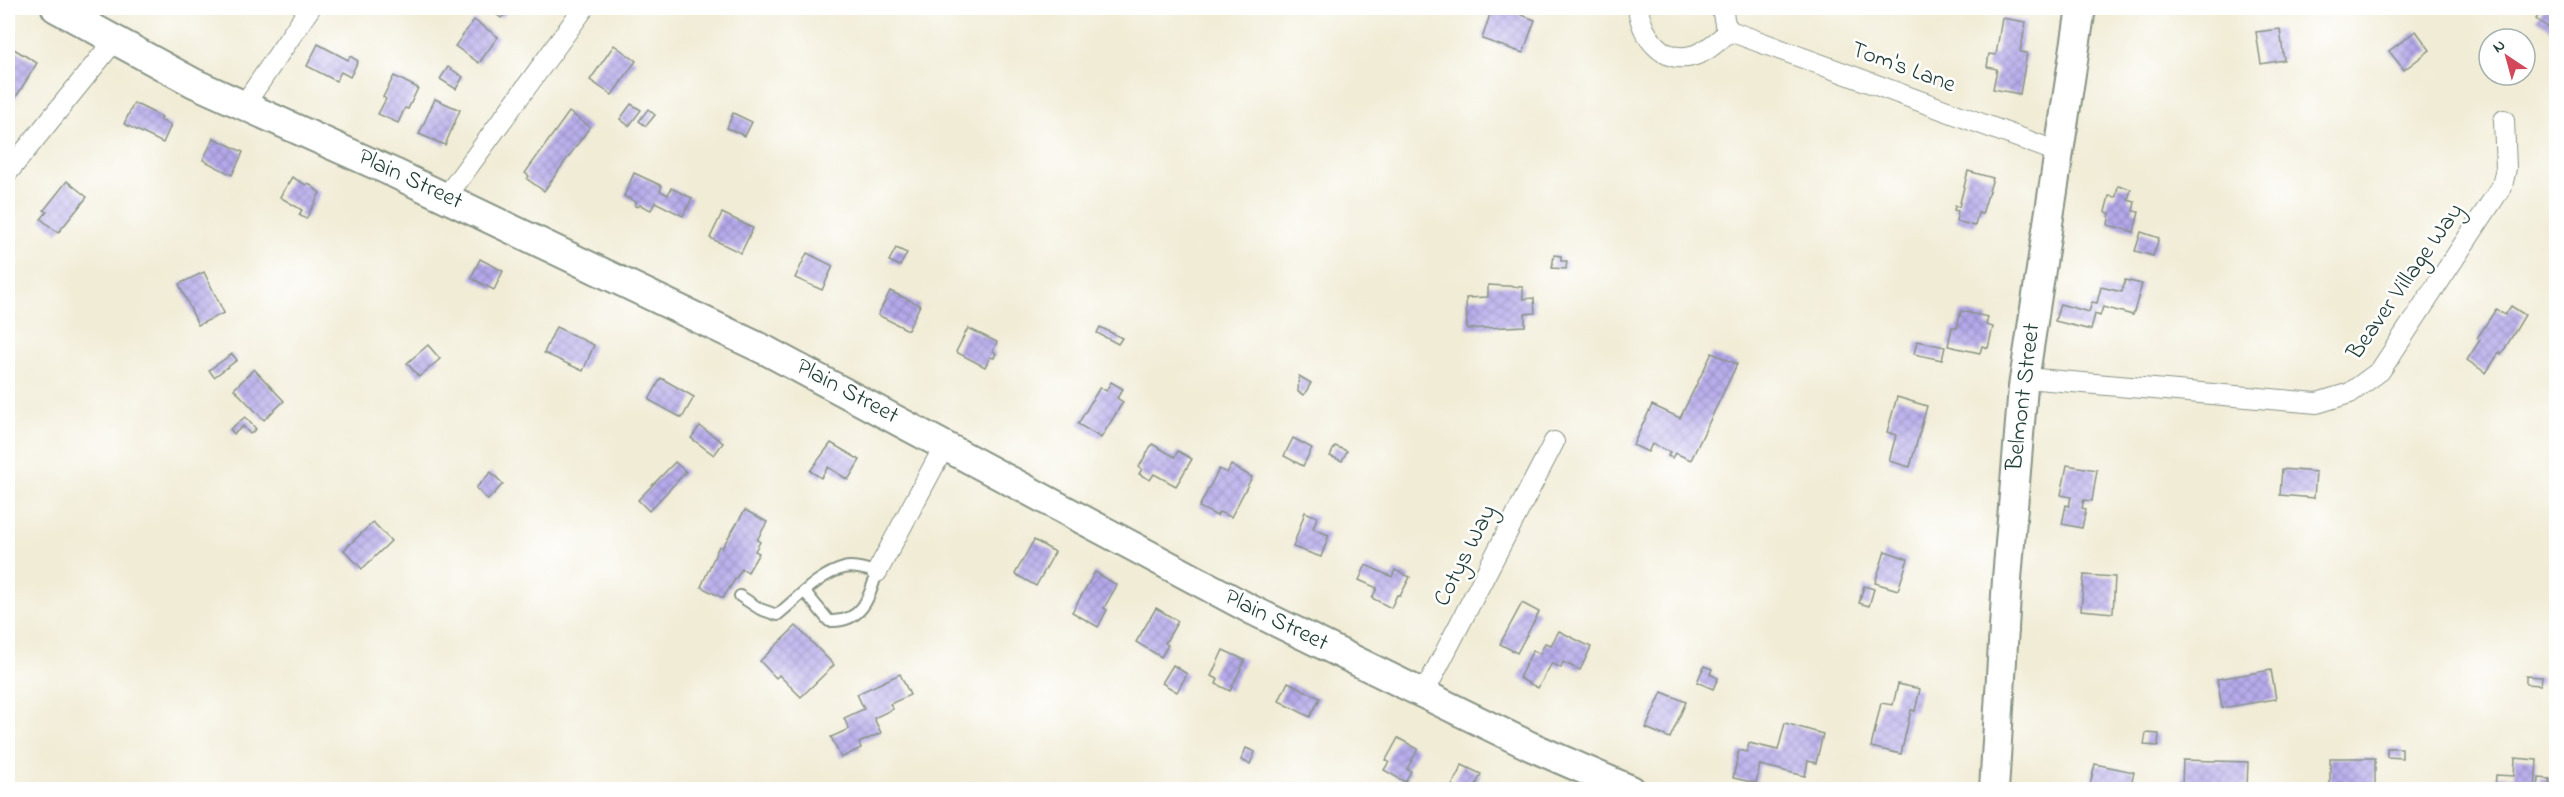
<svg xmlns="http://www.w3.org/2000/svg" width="2564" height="797" viewBox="0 0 2564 797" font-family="'Indie Flower',sans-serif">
<defs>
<pattern id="building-cross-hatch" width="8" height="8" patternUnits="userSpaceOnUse" patternTransform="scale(1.5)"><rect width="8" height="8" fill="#b5a9eb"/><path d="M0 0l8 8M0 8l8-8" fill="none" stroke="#938bbf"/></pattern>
</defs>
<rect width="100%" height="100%" fill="#fff"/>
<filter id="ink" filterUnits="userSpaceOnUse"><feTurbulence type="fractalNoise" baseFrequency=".0167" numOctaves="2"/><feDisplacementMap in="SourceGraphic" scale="12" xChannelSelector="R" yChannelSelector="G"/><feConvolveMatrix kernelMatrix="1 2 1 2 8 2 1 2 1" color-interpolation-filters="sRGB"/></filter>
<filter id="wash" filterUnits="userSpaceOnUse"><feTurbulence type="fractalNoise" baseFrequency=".008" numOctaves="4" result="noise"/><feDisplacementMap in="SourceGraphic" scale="24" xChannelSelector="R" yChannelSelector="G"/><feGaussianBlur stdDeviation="1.35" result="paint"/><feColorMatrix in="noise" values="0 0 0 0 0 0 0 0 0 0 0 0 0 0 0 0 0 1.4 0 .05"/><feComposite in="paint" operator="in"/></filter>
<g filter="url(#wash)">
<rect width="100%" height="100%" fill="#f1ecd6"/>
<g id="blocks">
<g fill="url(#building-cross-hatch)">
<path d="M 488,8 L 510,8 L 501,18 Z"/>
<path d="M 1492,8 L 1515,8 L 1514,12 L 1535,20 L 1523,53 L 1482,39 Z"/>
<path d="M 2544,8 L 2556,8 L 2556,33 L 2536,19 Z"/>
<path d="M 2002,18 L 2026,22 L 2020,52 L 2027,53 L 2020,94 L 1993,89 L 1997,69 L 1987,67 L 1989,54 L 1996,55 Z"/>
<path d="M 474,20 L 498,37 L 479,63 L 455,46 Z"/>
<path d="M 2280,29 L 2284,60 L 2261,64 L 2256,32 Z"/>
<path d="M 2416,31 L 2430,50 L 2404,70 L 2389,51 Z"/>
<path d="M 318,44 L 348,60 L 350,56 L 358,61 L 350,77 L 341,72 L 336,81 L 307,66 Z"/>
<path d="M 614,45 L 636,61 L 612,95 L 590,80 Z"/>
<path d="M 14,49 L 37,63 L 15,99 L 8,94 L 8,60 Z"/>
<path d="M 448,67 L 463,77 L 456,89 L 440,79 Z"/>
<path d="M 394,76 L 418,88 L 408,109 L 405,108 L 398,123 L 378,114 L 386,99 L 383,97 Z"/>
<path d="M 435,99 L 460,110 L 445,145 L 419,134 Z"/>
<path d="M 134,103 L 162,117 L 160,120 L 171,125 L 163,143 L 124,124 Z"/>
<path d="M 631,104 L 641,110 L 629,126 L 620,119 Z"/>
<path d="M 648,109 L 655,115 L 646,126 L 639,121 Z"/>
<path d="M 569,112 L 590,127 L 544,191 L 527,179 L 529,176 L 525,173 Z"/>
<path d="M 733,113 L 752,122 L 745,136 L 727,128 Z"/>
<path d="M 214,138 L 243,152 L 232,175 L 203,160 Z"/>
<path d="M 1968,171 L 1993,178 L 1982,214 L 1978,213 L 1975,226 L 1956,221 L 1958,211 L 1954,210 L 1955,206 L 1959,207 Z"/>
<path d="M 634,173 L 662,186 L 660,191 L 668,195 L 671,188 L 692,198 L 683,216 L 655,202 L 651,210 L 640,205 L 638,207 L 635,206 L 636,202 L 624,196 Z"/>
<path d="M 292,177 L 306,185 L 308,183 L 320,193 L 306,219 L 299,215 L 302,210 L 280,197 Z"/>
<path d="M 67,181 L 87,197 L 58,233 L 41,219 L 47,212 L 44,210 Z"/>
<path d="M 2118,186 L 2131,189 L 2128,200 L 2135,202 L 2133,211 L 2139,212 L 2134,232 L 2108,225 L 2110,213 L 2105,212 L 2109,196 L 2116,197 Z"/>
<path d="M 722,213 L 753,228 L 741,253 L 710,238 Z"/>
<path d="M 2141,232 L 2159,238 L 2153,256 L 2135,251 Z"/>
<path d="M 896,248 L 907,253 L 900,266 L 889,261 Z"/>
<path d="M 807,253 L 833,266 L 822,290 L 795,278 Z"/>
<path d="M 1554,255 L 1561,256 L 1561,261 L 1567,261 L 1566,269 L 1552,268 Z"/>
<path d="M 480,259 L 503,271 L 494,290 L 471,278 Z"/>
<path d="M 204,272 L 224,313 L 198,325 L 179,284 Z"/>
<path d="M 2125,280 L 2142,284 L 2133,315 L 2103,307 L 2100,316 L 2095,314 L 2091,330 L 2055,321 L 2060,304 L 2089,312 L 2092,302 L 2097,303 L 2101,287 L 2122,292 Z"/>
<path d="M 1488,285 L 1523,287 L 1523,299 L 1534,298 L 1535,313 L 1525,314 L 1525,326 L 1467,329 L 1466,298 L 1488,297 Z"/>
<path d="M 890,291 L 920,305 L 908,330 L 878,315 Z"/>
<path d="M 2511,306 L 2525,315 L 2501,355 L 2499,353 L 2486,373 L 2467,360 L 2480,340 L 2477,338 L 2496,309 L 2505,315 Z"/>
<path d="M 1961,311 L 1988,317 L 1986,325 L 1993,327 L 1988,348 L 1982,346 L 1980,353 L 1948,346 L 1952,327 L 1957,328 Z"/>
<path d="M 556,327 L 594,345 L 583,371 L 544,353 Z"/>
<path d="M 1100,327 L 1122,338 L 1118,344 L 1097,333 Z"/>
<path d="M 968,328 L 997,342 L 993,351 L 996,353 L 994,358 L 990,357 L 985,367 L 956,352 Z"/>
<path d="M 1917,341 L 1945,347 L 1942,360 L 1914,354 Z"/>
<path d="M 428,345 L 440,359 L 419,377 L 407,363 Z"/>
<path d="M 1712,353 L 1737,364 L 1691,460 L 1675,453 L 1672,458 L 1668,456 L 1670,452 L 1652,444 L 1648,452 L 1633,445 L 1652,405 L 1680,418 Z"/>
<path d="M 232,354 L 237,360 L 214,377 L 209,370 Z"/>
<path d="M 254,369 L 284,401 L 264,420 L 234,389 Z"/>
<path d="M 1299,376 L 1311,383 L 1304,395 L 1298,392 Z"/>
<path d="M 661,378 L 694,397 L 682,418 L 649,400 Z"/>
<path d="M 1111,382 L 1123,389 L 1117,398 L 1123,402 L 1101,438 L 1078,424 L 1100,387 L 1106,391 Z"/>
<path d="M 1897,397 L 1927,406 L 1910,467 L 1889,461 L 1896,435 L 1887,432 Z"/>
<path d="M 245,417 L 256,429 L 250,434 L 243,426 L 234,434 L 230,429 Z"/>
<path d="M 700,426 L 723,443 L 714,455 L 691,438 Z"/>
<path d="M 1293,438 L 1312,448 L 1303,466 L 1284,456 Z"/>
<path d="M 831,443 L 860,460 L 848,480 L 828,467 L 821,478 L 810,471 Z"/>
<path d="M 1152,444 L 1175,457 L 1178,451 L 1192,459 L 1176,486 L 1154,474 L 1150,480 L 1139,474 L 1142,469 L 1139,467 Z"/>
<path d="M 1335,446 L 1347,451 L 1342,461 L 1330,456 Z"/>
<path d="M 675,462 L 686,472 L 649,511 L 638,500 Z"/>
<path d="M 1231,465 L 1252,477 L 1231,517 L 1219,512 L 1217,516 L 1199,507 L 1219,469 L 1227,473 Z"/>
<path d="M 2067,465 L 2097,470 L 2092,501 L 2084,500 L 2082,508 L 2086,509 L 2082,528 L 2062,524 L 2066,505 L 2069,506 L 2071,497 L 2061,495 Z"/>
<path d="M 2282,469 L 2316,472 L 2314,498 L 2280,495 Z"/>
<path d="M 491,472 L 503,484 L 488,500 L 476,488 Z"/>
<path d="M 745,510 L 767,522 L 757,540 L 760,542 L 755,551 L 759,553 L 748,572 L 742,569 L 723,598 L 701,587 L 719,546 L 722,548 Z"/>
<path d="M 1305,512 L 1317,517 L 1313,529 L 1329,535 L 1321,557 L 1293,547 Z"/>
<path d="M 373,522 L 391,541 L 362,569 L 344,550 Z"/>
<path d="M 1034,540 L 1055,552 L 1036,586 L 1015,574 Z"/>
<path d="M 1885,551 L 1908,559 L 1898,590 L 1875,583 Z"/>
<path d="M 1366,565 L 1392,577 L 1395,570 L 1410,577 L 1400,596 L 1397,595 L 1391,608 L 1372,598 L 1377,588 L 1359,580 Z"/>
<path d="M 1095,572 L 1117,585 L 1104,608 L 1107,610 L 1098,627 L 1072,612 Z"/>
<path d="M 2084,575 L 2115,577 L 2113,613 L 2081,610 Z"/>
<path d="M 1864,586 L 1874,589 L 1869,606 L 1859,603 Z"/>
<path d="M 1522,603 L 1539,612 L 1517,653 L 1500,644 Z"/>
<path d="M 1156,608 L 1178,621 L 1165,643 L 1168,645 L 1161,657 L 1136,642 Z"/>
<path d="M 796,626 L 834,665 L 801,697 L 779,675 L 776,678 L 760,661 Z"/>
<path d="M 1559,631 L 1591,647 L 1580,670 L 1563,662 L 1561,668 L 1552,663 L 1538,688 L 1519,678 L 1533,650 L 1540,654 L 1545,643 L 1551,645 Z"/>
<path d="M 1223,650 L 1245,660 L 1230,691 L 1216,684 L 1218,679 L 1211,676 Z"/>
<path d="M 1173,665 L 1187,674 L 1177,692 L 1162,683 Z"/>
<path d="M 1704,666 L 1712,669 L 1710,674 L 1718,678 L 1713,689 L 1697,682 Z"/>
<path d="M 2271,670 L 2276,699 L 2222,708 L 2217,679 Z"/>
<path d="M 900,674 L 910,695 L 890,704 L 893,709 L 874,718 L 881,733 L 859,743 L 861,748 L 841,758 L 831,737 L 849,729 L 844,718 L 864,709 L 857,694 Z"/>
<path d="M 2526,676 L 2542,677 L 2541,685 L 2526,684 Z"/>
<path d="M 1288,682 L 1320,698 L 1310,717 L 1279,701 Z"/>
<path d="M 1898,684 L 1920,689 L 1915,711 L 1911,710 L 1901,754 L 1871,747 L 1881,703 L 1893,705 Z"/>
<path d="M 1662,692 L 1686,702 L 1670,738 L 1646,728 Z"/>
<path d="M 1785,723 L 1823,734 L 1816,763 L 1808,761 L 1805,776 L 1760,765 L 1756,783 L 1733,778 L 1739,750 L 1747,752 L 1749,743 L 1778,750 Z"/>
<path d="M 2146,733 L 2159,734 L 2158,746 L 2144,745 Z"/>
<path d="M 1398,738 L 1418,749 L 1407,769 L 1411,771 L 1405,782 L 1384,770 L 1389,762 L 1386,760 Z"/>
<path d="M 1246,748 L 1255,752 L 1250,764 L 1241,760 Z"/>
<path d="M 2387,748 L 2402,748 L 2402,758 L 2387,757 Z"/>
<rect x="2330" y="758" width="45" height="27"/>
<path d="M 2515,758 L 2537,760 L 2535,790 L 2495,790 L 2496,775 L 2514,776 Z"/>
<path d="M 2183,760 L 2248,762 L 2247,787 L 2182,785 Z"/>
<path d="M 2095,764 L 2134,772 L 2130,790 L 2089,789 Z"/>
<path d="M 1462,765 L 1481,774 L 1475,787 L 1481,790 L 1450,790 Z"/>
<path d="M 2539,778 L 2550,779 L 2550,790 L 2538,790 Z"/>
</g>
</g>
</g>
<g filter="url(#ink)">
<use href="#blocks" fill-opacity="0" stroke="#889485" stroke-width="1.5"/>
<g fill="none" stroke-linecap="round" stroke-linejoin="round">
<defs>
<path id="service" d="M 740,596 L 760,609 L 777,615 C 796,600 819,574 844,568 C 853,565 867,570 877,572 C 869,598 862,623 829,621 L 805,592"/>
<g id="minor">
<path d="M 1638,8 C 1642,36 1663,66 1695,55 C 1708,51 1719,40 1730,31"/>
<path d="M 1722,8 L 1725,24 L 1730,31 L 2058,152"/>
<path d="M 244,105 L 310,8"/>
<path d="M 8,172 L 114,41"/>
<path d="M 446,197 L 584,8"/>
<path d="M 2025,378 L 2317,403 L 2350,393 L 2380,371 L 2502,186 L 2506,168 L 2504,120"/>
<path d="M 877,572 L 945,445"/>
<path d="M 1424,693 L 1554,442"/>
</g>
<g id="secondary">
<path d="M 56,8 L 194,83 L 394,173 L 767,351 L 1252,610 L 1530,746 L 1631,790"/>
<path d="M 1994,790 L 2007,579 L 2023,387 L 2081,8"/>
</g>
</defs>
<use href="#service" stroke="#889485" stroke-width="14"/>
<use href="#minor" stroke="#889485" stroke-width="22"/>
<use href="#secondary" stroke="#889485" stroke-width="32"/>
<use href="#service" stroke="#fff" stroke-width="10"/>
<use href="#minor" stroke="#fff" stroke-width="20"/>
<use href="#secondary" stroke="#fff" stroke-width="28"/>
</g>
</g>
<g text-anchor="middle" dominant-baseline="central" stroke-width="5" stroke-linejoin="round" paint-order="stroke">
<g font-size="24" fill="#1f3d34" stroke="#fff">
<text transform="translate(1903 68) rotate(20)">Tom's Lane</text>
<text transform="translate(410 180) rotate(25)">Plain Street</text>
<text transform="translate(2406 282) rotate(-55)">Beaver Village Way</text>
<text transform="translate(847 392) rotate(28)">Plain Street</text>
<text transform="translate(2024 397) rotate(-83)">Belmont Street</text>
<text transform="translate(1466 556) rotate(-63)">Cotys Way</text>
<text transform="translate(1276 621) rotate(26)">Plain Street</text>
</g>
</g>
<rect width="2564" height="797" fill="none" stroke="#fff" stroke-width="30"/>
<g transform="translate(2507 57) rotate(324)"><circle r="28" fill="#ffffff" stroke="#a5b1ae" stroke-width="1.5"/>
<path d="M0-4.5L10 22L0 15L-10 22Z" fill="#d1495b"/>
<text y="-9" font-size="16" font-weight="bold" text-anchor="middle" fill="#1f3d34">N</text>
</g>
</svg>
